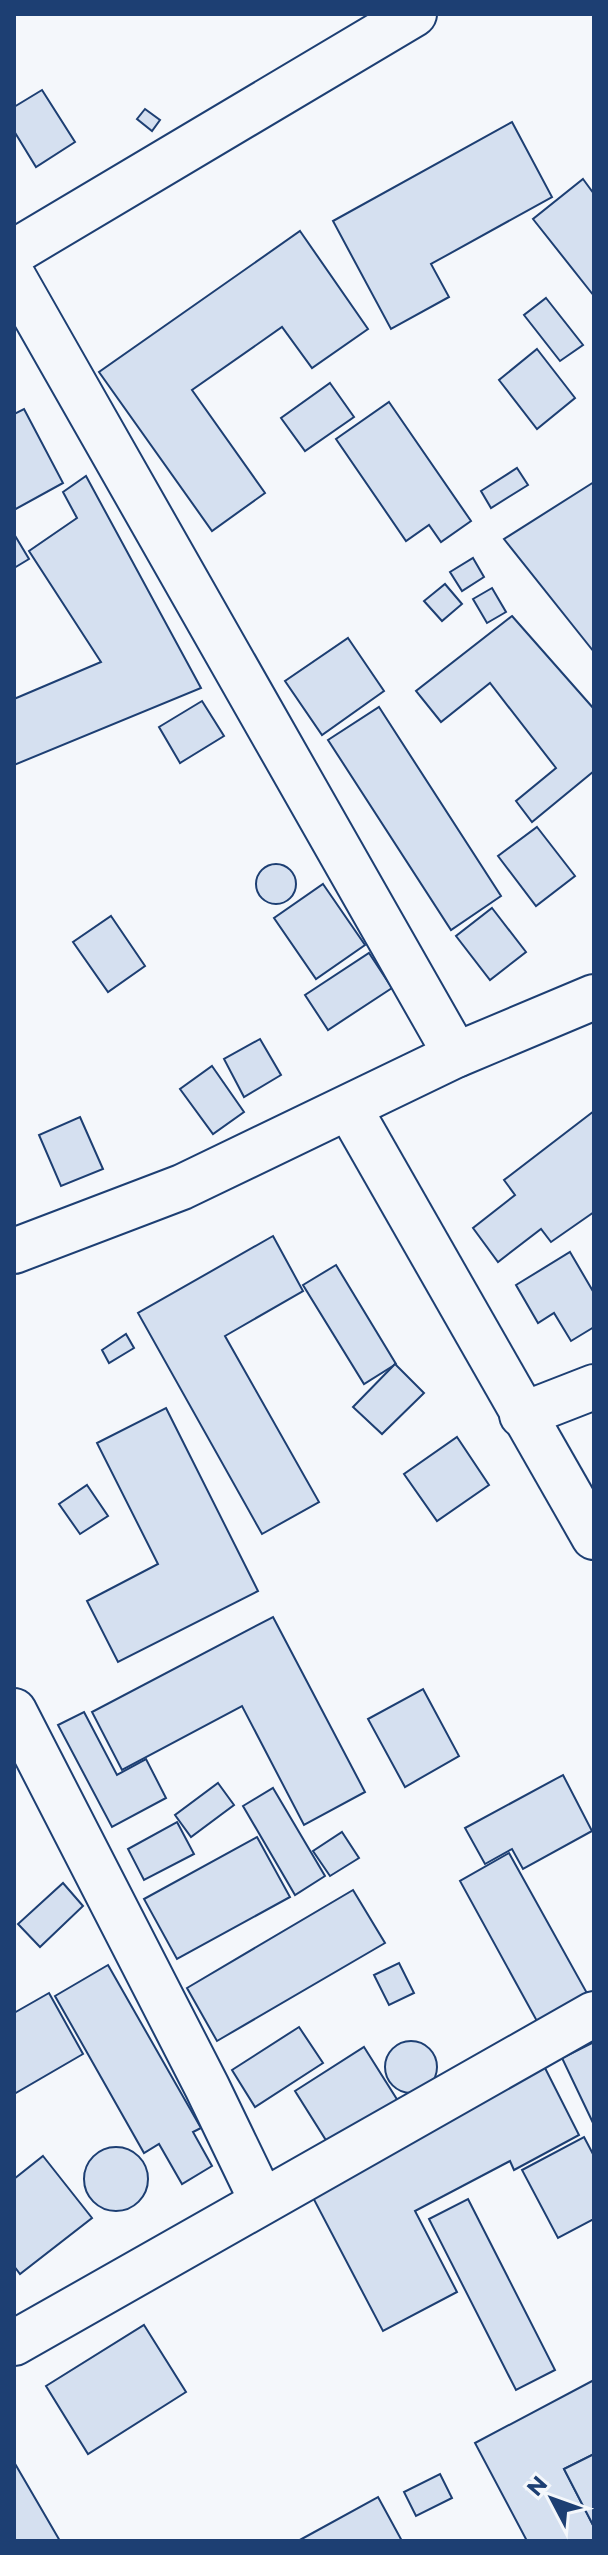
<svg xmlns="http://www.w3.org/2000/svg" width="608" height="2555" viewBox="0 0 608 2555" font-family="Montserrat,sans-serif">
<rect width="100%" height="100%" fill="#f4f7fb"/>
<g fill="#d5e0f0" stroke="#1d3f73" stroke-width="2">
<path d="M 42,90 L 75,142 L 36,167 L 14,131 L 14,107 Z"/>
<path d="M 145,109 L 160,120 L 152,131 L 137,119 Z"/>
<path d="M 512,122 L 552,197 L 431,264 L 449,297 L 391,329 L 333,221 Z"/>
<path d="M 583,179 L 594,194 L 594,296 L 533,219 Z"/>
<path d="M 300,231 L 368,329 L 312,368 L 282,327 L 192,390 L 265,493 L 212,531 L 99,372 Z"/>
<path d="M 546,298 L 583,345 L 560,361 L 524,315 Z"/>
<path d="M 537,349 L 575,398 L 537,429 L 499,380 Z"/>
<path d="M 330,383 L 354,417 L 305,451 L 281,418 Z"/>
<path d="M 389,402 L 471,521 L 441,542 L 429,525 L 406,541 L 336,439 Z"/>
<path d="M 24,409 L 63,483 L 14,510 L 14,414 Z"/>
<path d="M 517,468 L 528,485 L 491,508 L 481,491 Z"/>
<path d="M 86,476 L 201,688 L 14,765 L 14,699 L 101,662 L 29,551 L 77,518 L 63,492 Z"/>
<path d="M 594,482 L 594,652 L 504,539 Z"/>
<path d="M 14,534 L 29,559 L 14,568 Z"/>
<path d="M 473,558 L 484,577 L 462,591 L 450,572 Z"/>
<path d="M 445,584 L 462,604 L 442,621 L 424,601 Z"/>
<path d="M 492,588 L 506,612 L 487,623 L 473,599 Z"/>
<path d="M 512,616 L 594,709 L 594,771 L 532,822 L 516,801 L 556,768 L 490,683 L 441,722 L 416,691 Z"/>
<path d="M 348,638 L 384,691 L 322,735 L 285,681 Z"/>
<path d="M 202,701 L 224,736 L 180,763 L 159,727 Z"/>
<path d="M 379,707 L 501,896 L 451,930 L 328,740 Z"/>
<path d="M 537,827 L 575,876 L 536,906 L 498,856 Z"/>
<circle cx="276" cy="884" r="20"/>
<path d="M 323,884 L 365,945 L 316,979 L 274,918 Z"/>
<path d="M 492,908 L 526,952 L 490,980 L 456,936 Z"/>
<path d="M 111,916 L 145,966 L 108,992 L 73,942 Z"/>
<path d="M 369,953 L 392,988 L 328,1030 L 305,995 Z"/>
<path d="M 260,1039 L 281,1075 L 244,1097 L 224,1059 Z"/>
<path d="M 212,1066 L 244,1112 L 213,1134 L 180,1089 Z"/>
<path d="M 594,1111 L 594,1212 L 551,1242 L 541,1229 L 498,1262 L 473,1228 L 515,1195 L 504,1180 Z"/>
<path d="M 80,1117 L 103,1169 L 61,1186 L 39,1135 Z"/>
<path d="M 273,1236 L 303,1291 L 225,1336 L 319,1502 L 262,1534 L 138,1313 Z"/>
<path d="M 570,1252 L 594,1293 L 594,1327 L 571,1341 L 554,1313 L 538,1323 L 516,1285 Z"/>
<path d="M 336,1265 L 396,1364 L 364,1384 L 303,1285 Z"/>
<path d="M 126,1334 L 134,1348 L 109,1363 L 102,1350 Z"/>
<path d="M 395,1364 L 424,1393 L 382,1434 L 353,1407 Z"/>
<path d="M 166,1408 L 258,1591 L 118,1662 L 87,1601 L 158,1564 L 97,1443 Z"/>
<path d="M 457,1437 L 489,1485 L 437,1521 L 404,1474 Z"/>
<path d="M 87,1485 L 108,1516 L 80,1534 L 59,1504 Z"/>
<path d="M 273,1617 L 365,1792 L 304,1825 L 242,1706 L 122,1770 L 92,1712 Z"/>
<path d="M 423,1689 L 459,1756 L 405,1787 L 368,1719 Z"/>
<path d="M 84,1712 L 117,1775 L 146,1759 L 166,1798 L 112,1827 L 58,1725 Z"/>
<path d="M 563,1775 L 592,1831 L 523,1869 L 512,1849 L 485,1864 L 465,1828 Z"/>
<path d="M 218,1783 L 234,1805 L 191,1837 L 175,1815 Z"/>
<path d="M 273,1788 L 325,1876 L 295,1895 L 243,1806 Z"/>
<path d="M 177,1822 L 194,1854 L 144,1880 L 128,1849 Z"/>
<path d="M 342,1832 L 359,1858 L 330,1876 L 313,1851 Z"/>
<path d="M 257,1837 L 290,1897 L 177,1959 L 144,1899 Z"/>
<path d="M 509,1853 L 588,1995 L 538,2023 L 460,1881 Z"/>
<path d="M 63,1883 L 83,1906 L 40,1947 L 18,1924 Z"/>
<path d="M 353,1890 L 385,1943 L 217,2041 L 187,1988 Z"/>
<path d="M 399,1963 L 414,1993 L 389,2005 L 374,1975 Z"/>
<path d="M 108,1965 L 201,2128 L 193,2132 L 212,2166 L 182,2184 L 159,2144 L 144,2153 L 55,1996 Z"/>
<path d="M 49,1993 L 83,2054 L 14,2094 L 14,2013 Z"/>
<path d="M 299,2027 L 323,2063 L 255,2107 L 232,2070 Z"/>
<circle cx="411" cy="2067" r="26"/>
<path d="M 594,2042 L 594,2125 L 562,2058 Z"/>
<path d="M 364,2047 L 398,2101 L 329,2145 L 295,2091 Z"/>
<path d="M 544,2066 L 579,2135 L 514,2170 L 510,2161 L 415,2211 L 457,2292 L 383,2331 L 309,2190 Z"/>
<path d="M 584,2137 L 594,2156 L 594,2219 L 558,2238 L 522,2170 Z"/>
<circle cx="116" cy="2179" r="32"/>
<path d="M 43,2156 L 92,2218 L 20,2274 L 14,2266 L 14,2179 Z"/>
<path d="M 468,2199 L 555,2370 L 516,2390 L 429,2219 Z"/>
<path d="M 144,2325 L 186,2392 L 88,2454 L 46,2386 Z"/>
<path d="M 594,2380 L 594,2454 L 564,2469 L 594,2527 L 594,2541 L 527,2541 L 475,2443 Z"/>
<path d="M 594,2454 L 594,2527 L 564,2469 Z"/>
<path d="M 14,2462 L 60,2541 L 14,2541 Z"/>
<path d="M 440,2474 L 452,2498 L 416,2516 L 404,2492 Z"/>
<path d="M 378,2497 L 402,2541 L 298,2541 Z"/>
</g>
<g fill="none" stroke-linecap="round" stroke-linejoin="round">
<defs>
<g id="street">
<path d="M 14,252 L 414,14"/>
<path d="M 14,278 L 456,1055"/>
<path d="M 349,1108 L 594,1537"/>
<path d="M 14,1251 L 182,1187 L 456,1055 L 594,997"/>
<path d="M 522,1415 L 594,1387"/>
<path d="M 14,1711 L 207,2087 L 262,2201"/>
<path d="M 14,2343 L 594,2014"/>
</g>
</defs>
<use href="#street" stroke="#1d3f73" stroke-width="48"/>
<use href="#street" stroke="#f4f7fb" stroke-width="44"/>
</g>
<rect width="608" height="2555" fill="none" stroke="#1d3f73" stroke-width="32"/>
<g transform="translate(552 2499) rotate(311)" stroke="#f4f7fb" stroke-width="6" paint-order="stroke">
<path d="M0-6L14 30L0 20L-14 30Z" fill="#1d3f73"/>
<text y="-12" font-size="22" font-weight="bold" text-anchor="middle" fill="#1d3f73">N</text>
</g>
</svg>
